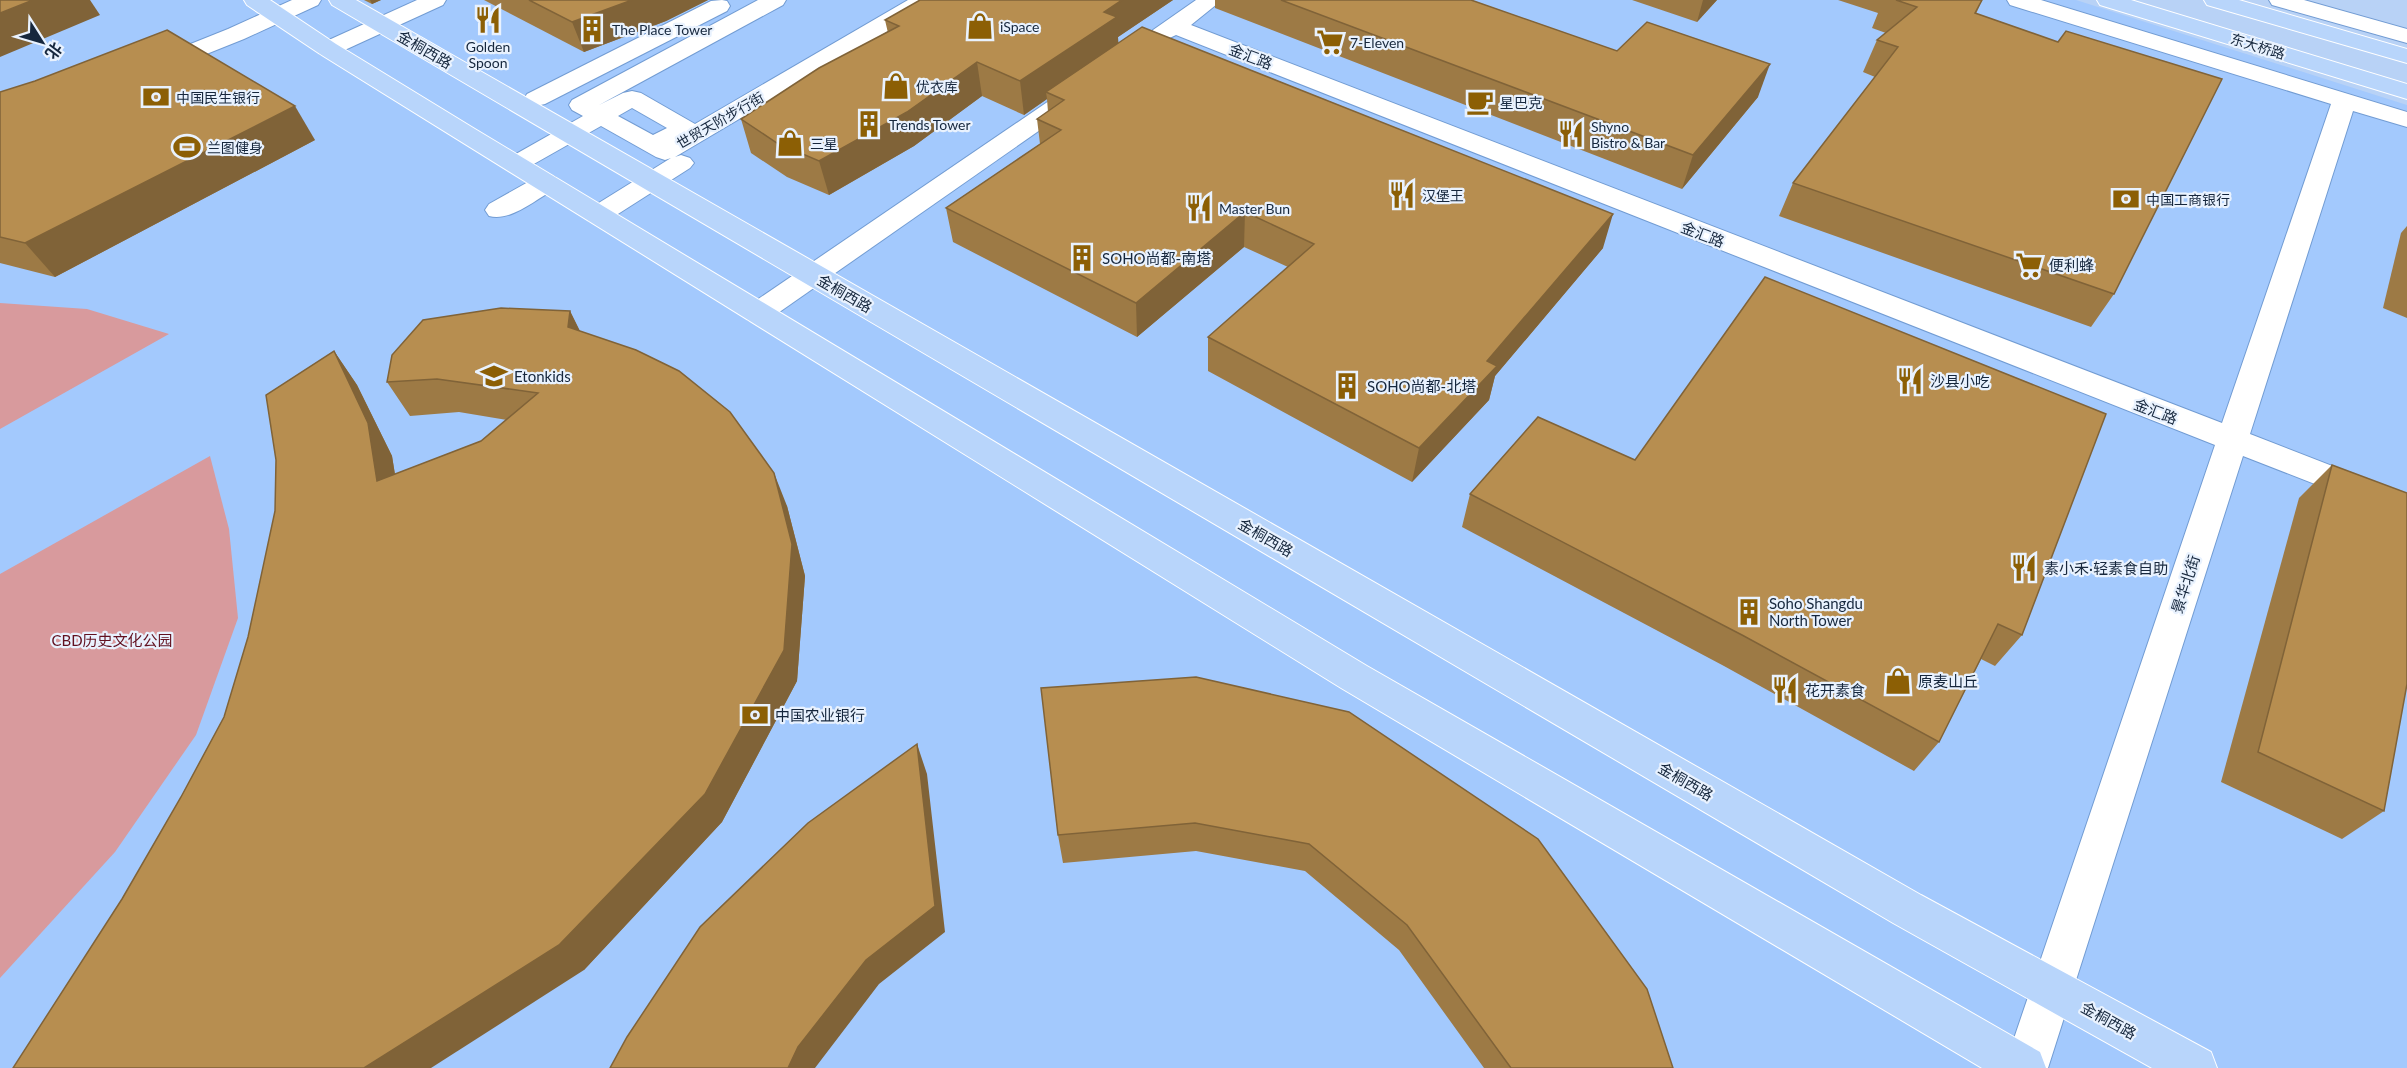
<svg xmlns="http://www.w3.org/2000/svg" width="2407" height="1068" viewBox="0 0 2407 1068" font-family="Lato,'Noto Sans SC',sans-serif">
<rect width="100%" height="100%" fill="#b8d2f6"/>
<path fill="#a3c9fd" d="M 0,0 L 2076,0 L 2407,105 L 2407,1068 L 0,1068 Z"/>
<g fill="#d89a9d">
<path d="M 0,303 L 87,309 L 169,334 L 0,429 Z"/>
<path d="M 210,456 L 229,529 L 238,618 L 196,735 L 115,852 L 0,978 L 0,574 Z"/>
</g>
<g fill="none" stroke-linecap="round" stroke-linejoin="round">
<defs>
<g id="minor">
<path d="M 292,0 L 321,0 L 318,5 L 244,39 L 164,71 L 156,73 L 148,71 L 144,66 L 148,61 L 228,29 Z"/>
<path d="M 417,0 L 446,0 L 443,5 L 336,54 L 328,56 L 320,54 L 316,49 L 320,44 Z"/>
<path d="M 722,0 L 727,1 L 730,6 L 727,11 L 545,104 L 536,106 L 527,104 L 524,99 L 527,94 L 711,1 Z"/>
<path d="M 758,0 L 786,0 L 783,5 L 599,105 L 623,93 L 632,91 L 641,93 L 695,124 L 908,0 L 935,0 L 932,5 L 675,157 L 681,155 L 690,158 L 694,163 L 690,168 L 607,221 L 598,223 L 589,221 L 585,215 L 589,209 L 671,158 L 665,160 L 656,157 L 601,126 L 525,169 L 516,172 L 507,169 L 503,164 L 507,159 L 583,116 L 572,110 L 569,105 L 572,100 ZM 632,108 L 667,128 L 653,135 L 618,116 Z"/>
<path d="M 1196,0 L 1222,0 L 1191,25 L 2222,423 L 2331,104 L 2010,5 L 2007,0 L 2041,0 L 2407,112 L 2407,127 L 2353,111 L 2250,434 L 2407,495 L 2407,520 L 2243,456 L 2048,1068 L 2004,1068 L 2215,445 L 1176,35 L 1161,42 L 1153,40 L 1150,35 L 1153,30 Z"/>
<path d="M 2269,0 L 2304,0 L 2407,29 L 2407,43 L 2272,5 Z"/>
<path d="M 1074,88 L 1083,90 L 1086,95 L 1083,100 L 768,320 L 758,323 L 748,320 L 744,313 L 748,306 L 1065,90 Z"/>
<path d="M 546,175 L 555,177 L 559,183 L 555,189 C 536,199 511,222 489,216 L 485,210 L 489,204 L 537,177 Z"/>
</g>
<g id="major">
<path d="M 244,0 L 270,0 L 336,44 L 475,129 L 1367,666 L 2040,1052 L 2046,1068 L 1982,1068 L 1341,688 L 320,54 L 247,5 Z"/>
<path d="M 329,0 L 356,0 L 1921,895 L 2211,1052 L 2217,1068 L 2152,1068 L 1893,923 L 332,5 Z"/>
<path d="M 2097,0 L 2131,0 L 2407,84 L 2407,99 L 2100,5 Z"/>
<path d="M 2204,0 L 2239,0 L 2407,49 L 2407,63 L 2207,5 Z"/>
</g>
</defs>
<use href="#minor" stroke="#729cd3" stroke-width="2"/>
<use href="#major" stroke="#fff" stroke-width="2"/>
<use href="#minor" fill="#fff" fill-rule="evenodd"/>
<use href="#major" fill="#b8d5fb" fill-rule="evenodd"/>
</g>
<g fill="#9d7a45">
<path d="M 364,0 L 381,0 L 372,4 Z"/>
<path d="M 484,0 L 708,0 L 666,21 L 584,52 Z"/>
<path d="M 920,0 L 1173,0 L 1118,37 L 1118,43 L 1603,248 L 1495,376 L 1489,400 L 1412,482 L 1208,371 L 1208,337 L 1288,267 L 1244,247 L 1137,337 L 953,242 L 946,208 L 1040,144 L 1037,119 L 1048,112 L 1047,99 L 1024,115 L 982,96 L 914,146 L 829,195 L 787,177 L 751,153 L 741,119 L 888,33 L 885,20 Z"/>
<path d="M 1215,0 L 1471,0 L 1617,51 L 1758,97 L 1682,189 L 1215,8 Z"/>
<path d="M 1632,0 L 1717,0 L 1697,22 Z"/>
<path d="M 1838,0 L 1982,0 L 1976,14 L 2114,294 L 2091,327 L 1779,216 L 1793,183 L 1875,77 L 1863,72 L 1877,40 L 1886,33 L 1872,28 L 1878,13 Z"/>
<path d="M 0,92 L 315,140 L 55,277 L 0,263 Z"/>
<path d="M 2407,226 L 2407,318 L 2383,308 L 2401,233 Z"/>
<path d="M 570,311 L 580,332 L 787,506 L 805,576 L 797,681 L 722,822 L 584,970 L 122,899 L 181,797 L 224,717 L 334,351 L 357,385 L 392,456 L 395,474 L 481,441 L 507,420 L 459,412 L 410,416 L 387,382 Z"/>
<path d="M 1538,417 L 2022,635 L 1995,666 L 1981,659 L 1939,742 L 1914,771 L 1724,666 L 1462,527 L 1470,494 Z"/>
<path d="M 2332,465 L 2384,811 L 2342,839 L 2221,782 L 2299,498 Z"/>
<path d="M 1196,677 L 1673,1068 L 1484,1068 L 1399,950 L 1305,871 L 1196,851 L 1063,863 L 1058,835 Z"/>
</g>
<g fill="#806338">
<path d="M 33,0 L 90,0 L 100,15 L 0,57 L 0,13 Z"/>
<path d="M 370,0 L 381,0 L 372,4 Z"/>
<path d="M 632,0 L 708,0 L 666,21 L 584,52 L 572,22 Z"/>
<path d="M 1122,0 L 1173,0 L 1118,37 L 1119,50 L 1046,92 L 1047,99 L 1024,115 L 1020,81 L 1104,12 Z"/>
<path d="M 1703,0 L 1717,0 L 1697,22 Z"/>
<path d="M 977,62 L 982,96 L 914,146 L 829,195 L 819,161 Z"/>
<path d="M 1770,64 L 1758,97 L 1682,189 L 1693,155 Z"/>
<path d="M 295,106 L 315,140 L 55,277 L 25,243 Z"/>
<path d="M 1245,212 L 1244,247 L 1137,337 L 1136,303 Z"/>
<path d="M 1613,214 L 1603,248 L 1495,376 L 1489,400 L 1412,482 L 1419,448 L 1487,361 Z"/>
<path d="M 570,311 L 587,345 L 568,327 Z"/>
<path d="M 334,351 L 357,385 L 392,456 L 401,514 L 377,481 Z"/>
<path d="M 774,473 L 787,506 L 805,576 L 797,681 L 722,822 L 584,970 L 431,1068 L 364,1068 Z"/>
<path d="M 917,744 L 927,774 L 945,932 L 879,984 L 815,1068 L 788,1068 Z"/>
</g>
<g fill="#b78e50" stroke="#806338" stroke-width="1.5">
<path d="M 0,0 L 33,0 L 0,13 Z"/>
<path d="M 529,0 L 632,0 L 572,22 Z"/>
<path d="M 920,0 L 1122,0 L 1104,12 L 1117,17 L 1020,81 L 977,62 L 907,112 L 819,161 L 777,143 L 741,119 L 819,68 L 899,26 L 885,20 Z"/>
<path d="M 1281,0 L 1471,0 L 1617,51 L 1647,22 L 1770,64 L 1693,155 Z"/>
<path d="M 1896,0 L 1982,0 L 1975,13 L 2058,42 L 2066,31 L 2222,79 L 2114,294 L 1793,183 L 1898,47 L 1877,40 L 1917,7 Z"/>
<path d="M 1142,27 L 1613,214 L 1487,361 L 1497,366 L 1419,448 L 1208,337 L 1314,244 L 1245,212 L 1136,303 L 946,208 L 1061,130 L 1037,119 L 1064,100 L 1046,92 Z"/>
<path d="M 167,30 L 295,106 L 25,243 L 0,237 L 0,92 L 35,81 Z"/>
<path d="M 1765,277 L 2106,414 L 2022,635 L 1998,624 L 1939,742 L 1742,635 L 1470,494 L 1538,417 L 1635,460 Z"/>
<path d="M 501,308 L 570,311 L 568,327 L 636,350 L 679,371 L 730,412 L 774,473 L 792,544 L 784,650 L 705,794 L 559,945 L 364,1068 L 13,1068 L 122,899 L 181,797 L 224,717 L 248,637 L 275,511 L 276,460 L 266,395 L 334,351 L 368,423 L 377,481 L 481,441 L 538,393 L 437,379 L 387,382 L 392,355 L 423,320 Z"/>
<path d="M 2332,465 L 2407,493 L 2407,684 L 2384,811 L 2258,752 Z"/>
<path d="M 1196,677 L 1349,712 L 1538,839 L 1647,989 L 1673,1068 L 1511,1068 L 1407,925 L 1309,844 L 1195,823 L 1058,835 L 1041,688 Z"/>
<path d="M 917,744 L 935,906 L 866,960 L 798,1047 L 788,1068 L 610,1068 L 627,1037 L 700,927 L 808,823 Z"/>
</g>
<defs>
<symbol id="restaurant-bare" viewBox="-9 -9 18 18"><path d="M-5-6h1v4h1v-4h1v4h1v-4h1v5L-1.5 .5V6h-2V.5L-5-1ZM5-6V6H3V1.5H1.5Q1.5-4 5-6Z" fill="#8c5f05" stroke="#e9f2fe" stroke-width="2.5" paint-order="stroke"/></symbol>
<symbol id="shop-bare" viewBox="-9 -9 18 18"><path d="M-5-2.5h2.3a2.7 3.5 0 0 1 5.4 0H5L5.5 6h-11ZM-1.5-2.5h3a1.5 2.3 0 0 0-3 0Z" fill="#8c5f05" stroke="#e9f2fe" stroke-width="2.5" paint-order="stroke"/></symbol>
<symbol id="building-bare" viewBox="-9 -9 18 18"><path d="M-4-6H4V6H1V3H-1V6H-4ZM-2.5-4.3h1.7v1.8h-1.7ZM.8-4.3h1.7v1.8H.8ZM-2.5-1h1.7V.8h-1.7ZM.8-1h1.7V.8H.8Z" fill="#8c5f05" stroke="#e9f2fe" stroke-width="2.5" paint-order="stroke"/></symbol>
<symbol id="supermarket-bare" viewBox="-9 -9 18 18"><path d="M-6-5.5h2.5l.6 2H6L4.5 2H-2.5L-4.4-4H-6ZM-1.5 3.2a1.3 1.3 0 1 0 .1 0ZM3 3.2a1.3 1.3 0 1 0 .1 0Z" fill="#8c5f05" stroke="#e9f2fe" stroke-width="2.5" paint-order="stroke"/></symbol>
<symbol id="bank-bare" viewBox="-9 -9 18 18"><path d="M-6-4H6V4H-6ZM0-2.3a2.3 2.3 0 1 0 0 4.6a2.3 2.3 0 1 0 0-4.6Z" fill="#8c5f05" stroke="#e9f2fe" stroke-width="2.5" paint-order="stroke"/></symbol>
<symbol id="cafe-bare" viewBox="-9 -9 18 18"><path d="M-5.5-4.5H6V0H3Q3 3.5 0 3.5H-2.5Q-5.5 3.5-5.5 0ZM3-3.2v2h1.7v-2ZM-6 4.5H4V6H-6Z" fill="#8c5f05" stroke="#e9f2fe" stroke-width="2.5" paint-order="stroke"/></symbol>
<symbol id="stadium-bare" viewBox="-9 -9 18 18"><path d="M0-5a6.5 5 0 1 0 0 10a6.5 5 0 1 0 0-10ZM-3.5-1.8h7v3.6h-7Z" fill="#8c5f05" stroke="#e9f2fe" stroke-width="2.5" paint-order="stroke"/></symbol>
<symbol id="school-bare" viewBox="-9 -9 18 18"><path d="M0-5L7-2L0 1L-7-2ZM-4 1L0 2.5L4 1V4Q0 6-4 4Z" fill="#8c5f05" stroke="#e9f2fe" stroke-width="2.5" paint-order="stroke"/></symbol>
</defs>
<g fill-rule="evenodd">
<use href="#restaurant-bare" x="469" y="1" width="38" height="38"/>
<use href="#shop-bare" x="961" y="7" width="38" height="38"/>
<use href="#building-bare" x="573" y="10" width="38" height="38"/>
<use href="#supermarket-bare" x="1311" y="23" width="38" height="38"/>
<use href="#shop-bare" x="877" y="67" width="38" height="38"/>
<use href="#bank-bare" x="137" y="78" width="38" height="38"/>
<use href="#cafe-bare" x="1461" y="83" width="38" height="38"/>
<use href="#building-bare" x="850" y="105" width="38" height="38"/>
<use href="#restaurant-bare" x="1552" y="115" width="38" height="38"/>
<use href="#shop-bare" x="771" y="124" width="38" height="38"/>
<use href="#stadium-bare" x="168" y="128" width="38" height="38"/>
<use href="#restaurant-bare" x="1383" y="176" width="38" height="38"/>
<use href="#bank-bare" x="2107" y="180" width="38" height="38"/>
<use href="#restaurant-bare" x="1180" y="189" width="38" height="38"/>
<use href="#building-bare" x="1063" y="239" width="38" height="38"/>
<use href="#supermarket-bare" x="2010" y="246" width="38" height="38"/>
<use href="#school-bare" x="475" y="357" width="38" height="38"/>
<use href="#restaurant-bare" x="1891" y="362" width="38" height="38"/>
<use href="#building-bare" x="1328" y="367" width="38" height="38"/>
<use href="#restaurant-bare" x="2005" y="549" width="38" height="38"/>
<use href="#building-bare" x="1730" y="593" width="38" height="38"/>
<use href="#shop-bare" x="1879" y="662" width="38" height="38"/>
<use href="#restaurant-bare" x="1766" y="671" width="38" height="38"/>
<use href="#bank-bare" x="736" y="696" width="38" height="38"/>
</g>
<g text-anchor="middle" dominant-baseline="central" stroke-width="4.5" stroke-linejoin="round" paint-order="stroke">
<g font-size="14" fill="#16273d" stroke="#e9f2fe" text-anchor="start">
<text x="1000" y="26">iSpace</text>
<text x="612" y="29">The Place Tower</text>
<text x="1350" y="42">7-Eleven</text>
<text x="488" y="46" text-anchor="middle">Golden<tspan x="488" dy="16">Spoon</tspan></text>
<text x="916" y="86">优衣库</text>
<text x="176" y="97">中国民生银行</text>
<text x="1500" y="102">星巴克</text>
<text x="889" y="124">Trends Tower</text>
<text x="1591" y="126">Shyno<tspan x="1591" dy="16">Bistro &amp; Bar</tspan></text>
<text x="810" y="143">三星</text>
<text x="207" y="147">兰图健身</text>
<text x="1422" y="195">汉堡王</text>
<text x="2146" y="199">中国工商银行</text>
<text x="1219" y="208">Master Bun</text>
</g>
<g font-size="14" fill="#16273d" stroke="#e9f2fe">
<text transform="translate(2258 46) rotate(17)">东大桥路</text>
<text transform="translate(720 120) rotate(-30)">世贸天阶步行街</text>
</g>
<g font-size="15" fill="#16273d" stroke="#e9f2fe">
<text transform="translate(425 49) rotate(30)">金桐西路</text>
<text transform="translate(1251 56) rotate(21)">金汇路</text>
<text transform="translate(1703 234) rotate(21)">金汇路</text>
<text transform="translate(845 293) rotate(30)">金桐西路</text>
<text transform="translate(2156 411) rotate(21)">金汇路</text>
<text transform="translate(1266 537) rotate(30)">金桐西路</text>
<text transform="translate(2185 584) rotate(-72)">景华北街</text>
<text transform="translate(1686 781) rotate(30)">金桐西路</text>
<text transform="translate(2109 1020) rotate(29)">金桐西路</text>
</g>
<g font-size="15" fill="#16273d" stroke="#e9f2fe" text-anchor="start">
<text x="1102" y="258">SOHO尚都-南塔</text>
<text x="2049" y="265">便利蜂</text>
<text x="514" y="376">Etonkids</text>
<text x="1930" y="381">沙县小吃</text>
<text x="1367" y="386">SOHO尚都-北塔</text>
<text x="2044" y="568">素小禾·轻素食自助</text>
<text x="1769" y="603">Soho Shangdu<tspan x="1769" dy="17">North Tower</tspan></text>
<text x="1918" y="681">原麦山丘</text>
<text x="1805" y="690">花开素食</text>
<text x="775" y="715">中国农业银行</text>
</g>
<g font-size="15" fill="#621120" stroke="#e9f2fe">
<text x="112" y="640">CBD历史文化公园</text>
</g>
</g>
<g transform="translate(42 42) rotate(127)" stroke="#e9f2fe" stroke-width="4.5" paint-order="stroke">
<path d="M0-4.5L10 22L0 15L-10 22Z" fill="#16273d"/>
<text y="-9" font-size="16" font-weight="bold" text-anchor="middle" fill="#16273d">北</text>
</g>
</svg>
